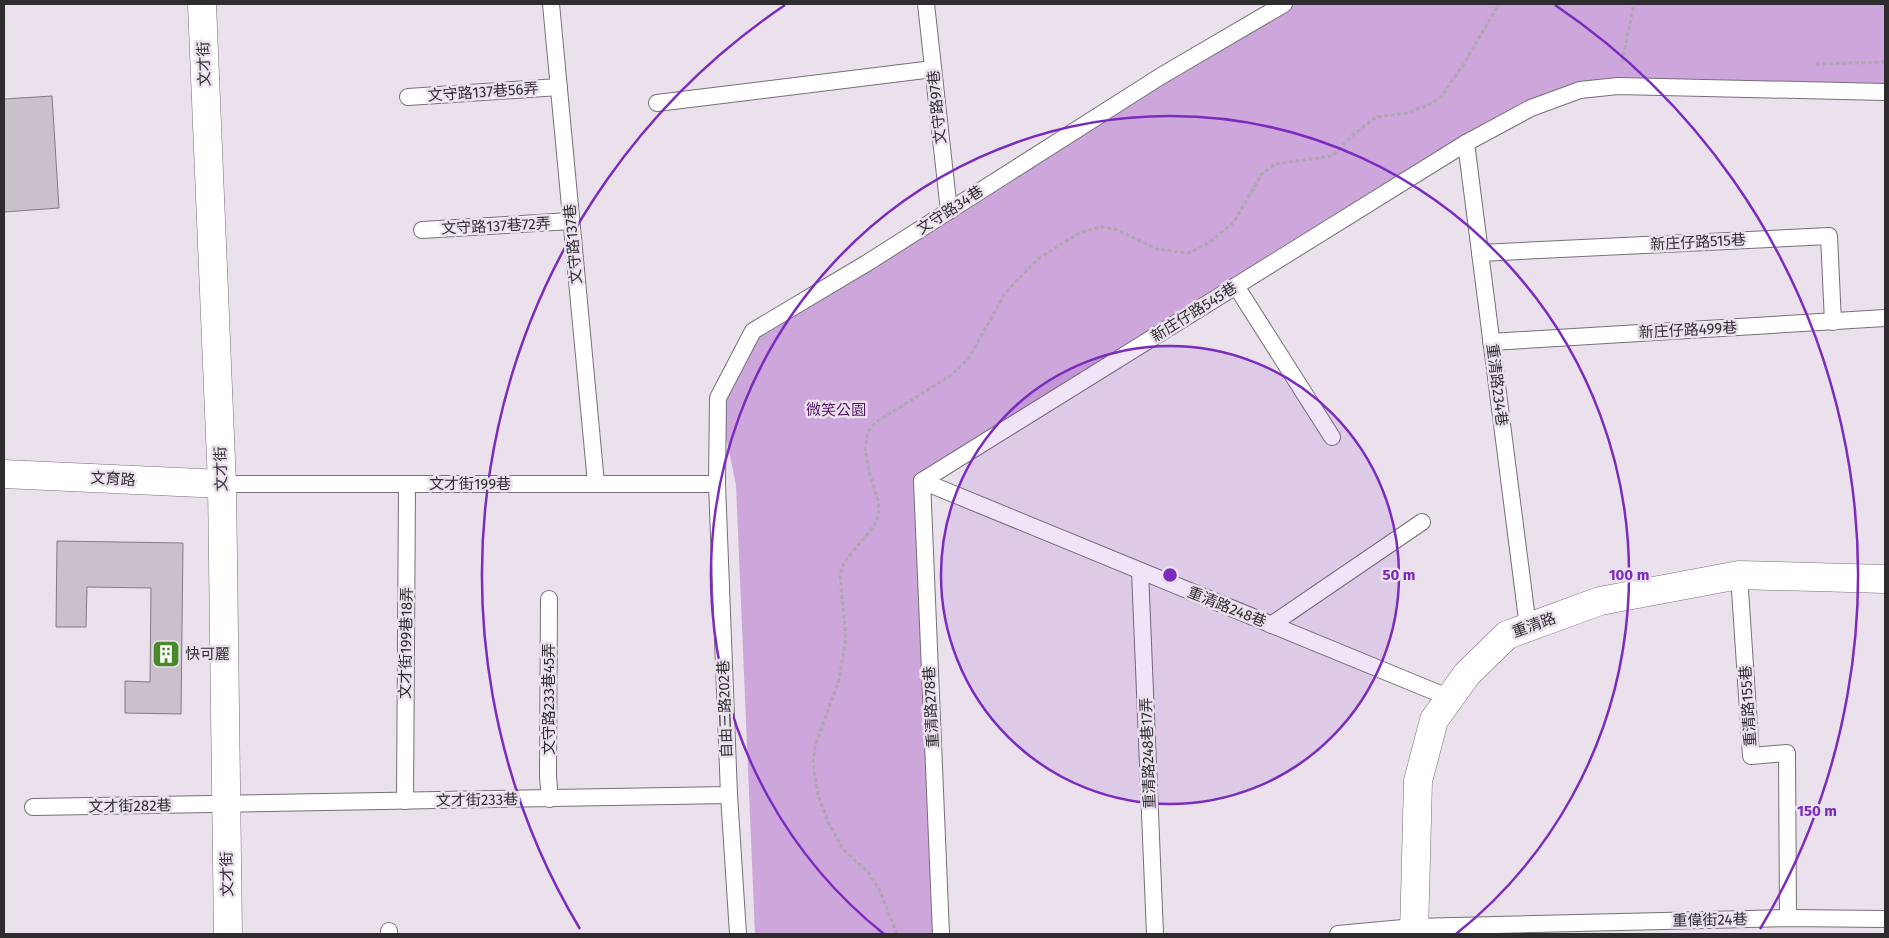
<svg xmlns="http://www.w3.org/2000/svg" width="1889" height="938" viewBox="0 0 1889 938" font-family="'Fira Sans','Noto Sans TC',sans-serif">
<rect width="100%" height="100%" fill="#eae1ed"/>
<path fill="#cda6db" d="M 1278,4 L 1885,4 L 1885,83 L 1755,89 L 1618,86 L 1531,108 L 922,481 L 939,934 L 755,934 L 736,485 L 718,398 L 753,331 Z"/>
<g fill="#c9c0cc" stroke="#827a85">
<path d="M 52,96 L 59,208 L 4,212 L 4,99 Z"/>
<path d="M 57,541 L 183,543 L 181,714 L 125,713 L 125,681 L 150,682 L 151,588 L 87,587 L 86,627 L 56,627 Z"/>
</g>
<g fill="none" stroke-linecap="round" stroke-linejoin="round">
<defs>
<g id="service">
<path d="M 551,4 L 596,483"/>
<path d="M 926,4 L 949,211"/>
<path d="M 408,97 L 559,87"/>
<path d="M 657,103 L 933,69"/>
<path d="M 1466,143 L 1528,627"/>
<path d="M 422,230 L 571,221"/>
<path d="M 1480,253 L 1829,236 L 1833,322"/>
<path d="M 1236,286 L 1332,437"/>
<path d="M 1491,342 L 1885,318"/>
<path d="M 922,481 L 1466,143 L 1531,108 L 1580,90 L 1618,86 L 1885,92"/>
<path d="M 922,481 L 1450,698"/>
<path d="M 922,481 L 941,934"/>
<path d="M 222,484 L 717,484"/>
<path d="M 1140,571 L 1155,934"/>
<path d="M 1739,575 L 1751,756 L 1787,753 L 1788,918"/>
<path d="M 549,599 L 548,777 L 550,799"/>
<path d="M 1271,625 L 1422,522"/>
<path d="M 405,801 L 407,484"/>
<path d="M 33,807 L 729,795"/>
<path d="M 389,931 L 389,934"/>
<path d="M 738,934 L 729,795 L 717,484 L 718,398 L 753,331 L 867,263 L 1161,76 L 1284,4"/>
<path d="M 1338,934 L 1414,927 L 1788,918 L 1885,919"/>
</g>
<g id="minor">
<path d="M 202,4 L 222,484 L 228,934"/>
<path d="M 4,474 L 222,484"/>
<path d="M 1414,934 L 1418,781 L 1434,720 L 1467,674 L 1507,635 L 1600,601 L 1739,575 L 1885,579"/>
</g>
</defs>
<use href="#service" stroke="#776f79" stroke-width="18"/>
<use href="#minor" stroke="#776f79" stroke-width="29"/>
<g stroke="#afa7b1" stroke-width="3" stroke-dasharray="4 2.5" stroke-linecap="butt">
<path d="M 1622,62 L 1634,4"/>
<path d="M 1816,64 L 1885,62"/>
<path d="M 897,934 L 879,889 L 868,872 L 843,849 L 828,822 L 818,795 L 813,763 L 815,746 L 839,680 L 846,639 L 840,574 L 845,561 L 874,526 L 879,514 L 878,500 L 869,472 L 865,449 L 868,432 L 876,422 L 950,376 L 969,358 L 1005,293 L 1039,258 L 1081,232 L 1102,227 L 1117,230 L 1157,249 L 1189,253 L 1210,242 L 1234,222 L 1261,175 L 1275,164 L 1332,156 L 1353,135 L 1376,117 L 1407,113 L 1428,105 L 1441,97 L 1463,65 L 1499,4"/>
</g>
<use href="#service" stroke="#fff" stroke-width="16"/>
<use href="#minor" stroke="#fff" stroke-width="28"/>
</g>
<circle cx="1170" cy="575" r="229" fill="#7b2cbf" fill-opacity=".12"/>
<g fill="none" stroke="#7b2cbf" stroke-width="2.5">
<circle cx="1170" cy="575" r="229"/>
<path d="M884 934A459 459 0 1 1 1456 934"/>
<path d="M580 929A688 688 0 0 1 785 5M1555 5A688 688 0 0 1 1760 929"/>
</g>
<defs>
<symbol id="building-square" viewBox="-11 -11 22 22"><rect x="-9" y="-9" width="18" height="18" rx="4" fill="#49892a" stroke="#eae1ed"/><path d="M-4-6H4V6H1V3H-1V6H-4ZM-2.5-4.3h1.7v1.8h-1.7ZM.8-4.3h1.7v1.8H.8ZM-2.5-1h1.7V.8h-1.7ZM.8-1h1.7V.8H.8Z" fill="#fff"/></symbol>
</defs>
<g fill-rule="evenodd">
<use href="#building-square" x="150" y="638" width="32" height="32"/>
</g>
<g text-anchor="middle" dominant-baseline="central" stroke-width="5" stroke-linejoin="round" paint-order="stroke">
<g font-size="15" fill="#2f2c30" stroke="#eae1ed">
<text transform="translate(204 64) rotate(-92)">文才街</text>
<text transform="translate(483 92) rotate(-4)">文守路137巷56弄</text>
<text transform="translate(937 107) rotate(-96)">文守路97巷</text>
<text transform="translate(950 210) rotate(-33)">文守路34巷</text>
<text transform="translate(496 226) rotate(-3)">文守路137巷72弄</text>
<text transform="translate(1698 242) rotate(-3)">新庄仔路515巷</text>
<text transform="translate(573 244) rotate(-95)">文守路137巷</text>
<text transform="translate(1194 312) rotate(-32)">新庄仔路545巷</text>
<text transform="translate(1688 330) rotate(-3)">新庄仔路499巷</text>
<text transform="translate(1497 385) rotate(83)">重清路234巷</text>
<text transform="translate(221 469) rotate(-92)">文才街</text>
<text transform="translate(113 479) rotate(3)">文育路</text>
<text x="470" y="484">文才街199巷</text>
<text transform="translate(1227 607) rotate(22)">重清路248巷</text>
<text transform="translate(1534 625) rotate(-20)">重清路</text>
<text transform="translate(406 643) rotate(-89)">文才街199巷18弄</text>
<text transform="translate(549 699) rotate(-90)">文守路233巷45弄</text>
<text transform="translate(1748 706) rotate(-94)">重清路155巷</text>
<text transform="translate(931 707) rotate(-93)">重清路278巷</text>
<text transform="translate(725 709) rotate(-92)">自由三路202巷</text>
<text transform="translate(1148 753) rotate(-92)">重清路248巷17弄</text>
<text transform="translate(477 800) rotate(-1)">文才街233巷</text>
<text transform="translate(130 806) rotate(-1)">文才街282巷</text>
<text transform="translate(227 874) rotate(-91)">文才街</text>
<text transform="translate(1710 920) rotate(-1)">重偉街24巷</text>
</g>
<g font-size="15" fill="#531266" stroke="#eae1ed">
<text x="836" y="410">微笑公園</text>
</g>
<g font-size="15" fill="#2f2c30" stroke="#eae1ed" text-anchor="start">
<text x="185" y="654">快可麗</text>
</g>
</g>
<circle cx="1170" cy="575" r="8" fill="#7b2cbf" stroke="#eae1ed" stroke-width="2.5"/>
<g font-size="15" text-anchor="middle" font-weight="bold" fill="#7b2cbf" stroke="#eae1ed" stroke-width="5" stroke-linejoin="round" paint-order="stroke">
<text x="1399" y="580">50 m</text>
<text x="1629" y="580">100 m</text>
<text x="1817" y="816">150 m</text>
</g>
<rect width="1889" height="938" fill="none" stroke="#2f2c30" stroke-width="10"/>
</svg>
